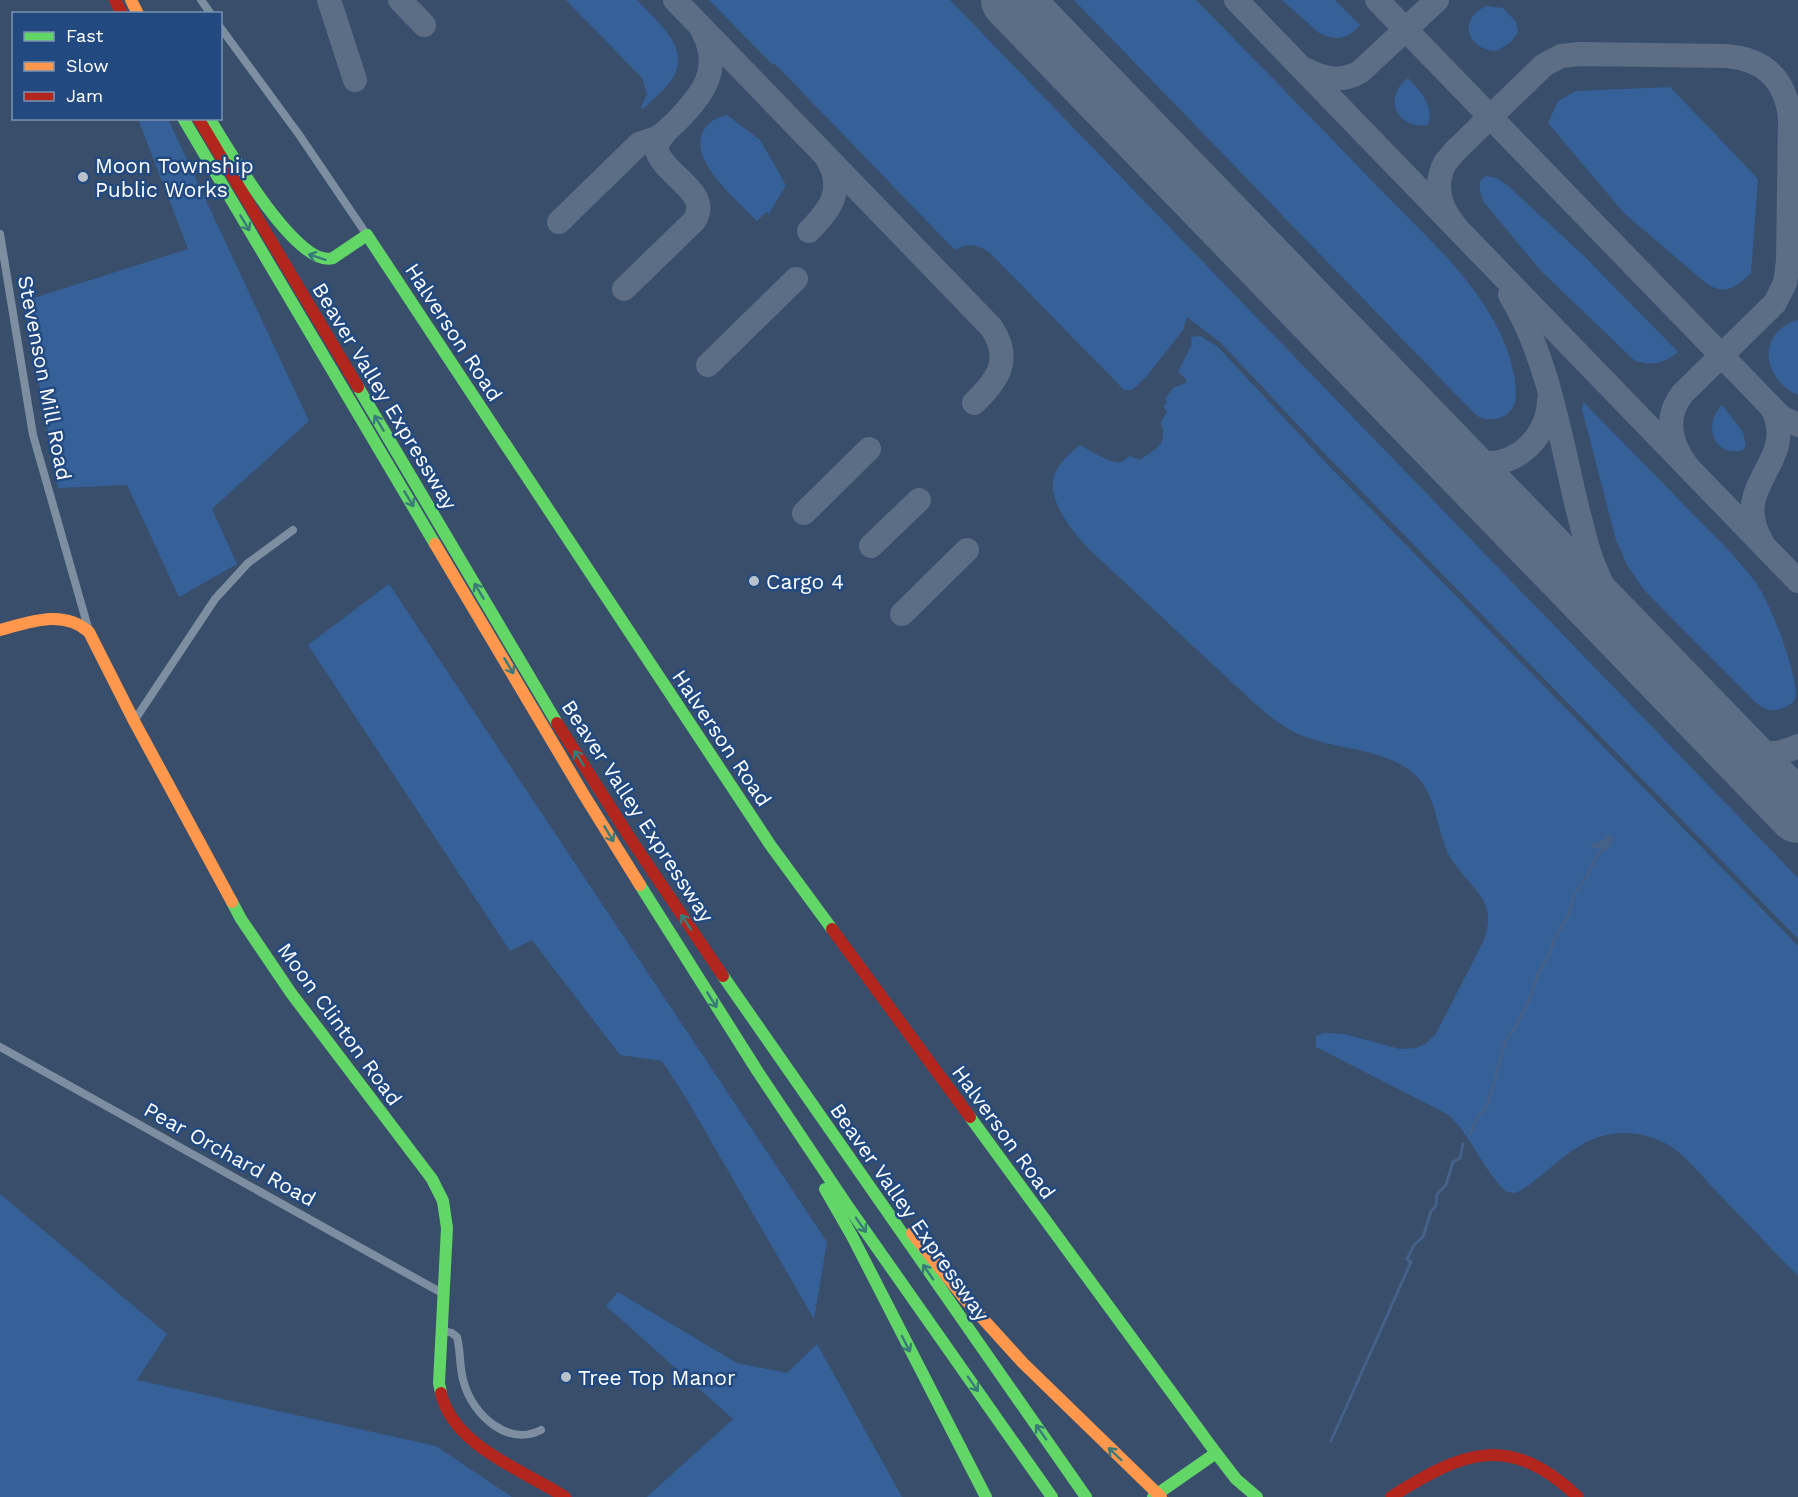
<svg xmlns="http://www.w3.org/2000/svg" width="1798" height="1497" viewBox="0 0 1798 1497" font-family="'Work Sans',sans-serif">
<rect width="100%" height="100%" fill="#384e6b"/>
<g fill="#366098">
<path d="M 566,0 L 637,0 C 657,22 695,50 670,82 C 662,92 652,100 643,109 L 641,107 L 647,94 L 642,78 Z"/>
<path d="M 709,0 L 950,0 L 1798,878 L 1798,939 L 1328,457 L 1221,343 L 1187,317 L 1183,330 L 1146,377 L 1132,390 L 1124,390 L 989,252 C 977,244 967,243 955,250 L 775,64 L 773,65 Z"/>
<path d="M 1074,0 L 1196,0 C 1258,63 1319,126 1380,189 C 1420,231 1467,271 1495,323 C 1507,345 1516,371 1516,396 C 1515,415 1496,424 1479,417 C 1476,415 1472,411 1469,408 Z"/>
<path d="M 1282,0 L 1335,0 L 1360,25 C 1348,40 1335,41 1319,33 Z"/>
<path d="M 1486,6 L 1503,8 L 1516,22 L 1518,32 L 1512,41 L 1497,51 C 1467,50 1457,20 1486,6 Z"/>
<path d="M 1408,78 C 1420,91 1435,106 1428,125 C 1407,129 1386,111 1398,89 C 1400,85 1405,81 1408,78 Z"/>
<path d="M 1670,87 L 1758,179 L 1751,273 C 1735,287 1727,296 1707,284 L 1624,213 L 1548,123 L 1558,101 L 1576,91 Z"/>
<path d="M 727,115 L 760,140 L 786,185 L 770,212 L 769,214 L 766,212 L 757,221 C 738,201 686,159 704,130 C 709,121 718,117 727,115 Z"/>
<path d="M 138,119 L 168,119 L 309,421 L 212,509 L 237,564 L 179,597 L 127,485 L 58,488 L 24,301 L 188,249 Z"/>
<path d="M 1485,176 L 1496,178 L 1506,184 L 1585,257 L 1678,352 C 1662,364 1654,366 1635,361 L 1541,271 L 1483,201 L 1480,190 L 1480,181 Z"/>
<path d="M 1798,320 L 1798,395 C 1762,379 1756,332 1798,320 Z"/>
<path d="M 1200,336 L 1217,346 L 1327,464 L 1798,946 L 1798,1276 C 1771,1248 1743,1219 1716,1191 C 1702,1176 1687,1157 1670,1146 C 1648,1132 1620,1129 1596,1138 C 1569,1148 1548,1172 1525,1188 L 1516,1193 L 1507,1192 C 1482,1170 1472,1135 1447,1114 L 1316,1047 L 1316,1036 L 1324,1033 L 1344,1034 L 1400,1049 L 1416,1048 L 1425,1044 L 1435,1035 L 1442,1022 L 1483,942 C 1499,901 1474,892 1454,863 C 1436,838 1440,803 1419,779 C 1393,749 1344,751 1309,738 C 1287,731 1269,716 1252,701 L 1091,551 C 1074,534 1041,495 1057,469 C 1062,460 1072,452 1080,445 C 1089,450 1112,465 1122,462 C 1124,461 1127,458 1130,456 L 1140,460 C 1157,448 1168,445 1161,422 L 1167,412 L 1163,406 L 1167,403 L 1165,399 L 1173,388 L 1186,383 L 1186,379 L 1178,372 L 1192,344 L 1191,337 Z"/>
<path d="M 1583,402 C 1618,437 1653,473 1688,509 C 1712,533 1736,556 1756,583 C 1770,601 1798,676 1796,697 C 1794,702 1789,706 1783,708 C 1771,713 1764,709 1755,702 L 1645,591 L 1627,565 L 1616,540 L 1582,409 Z"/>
<path d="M 1722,405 L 1743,432 L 1746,446 L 1743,450 C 1714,458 1702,425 1722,405 Z"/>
<path d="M 389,584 L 827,1242 L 814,1319 L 686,1098 L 662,1061 L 620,1055 L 532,940 L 510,951 L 308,645 Z"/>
<path d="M 0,1194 L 167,1334 L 137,1380 L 436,1446 L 512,1497 L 0,1497 Z"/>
<path d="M 618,1292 L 737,1363 L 787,1373 L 817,1344 L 902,1497 L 647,1497 L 733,1419 L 606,1306 Z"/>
</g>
<path fill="#456189" d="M 1608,834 L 1614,838 L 1611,846 L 1605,849 L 1591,848 L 1593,843 L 1602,840 Z"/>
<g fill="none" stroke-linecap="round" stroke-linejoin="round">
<g stroke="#456189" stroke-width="3">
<path d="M 1470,1135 L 1476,1120 L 1488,1104 L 1506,1040 L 1514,1030 L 1528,1003 L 1539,972 L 1550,953 L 1555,938 L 1569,914 L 1574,895 L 1586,878 L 1597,855 L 1606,848"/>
<path d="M 1331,1441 L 1411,1262 L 1407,1259 L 1414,1245 L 1423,1237 L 1431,1211 L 1436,1206 L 1437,1194 L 1446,1185 L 1453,1162 L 1460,1158 L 1463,1144"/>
</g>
<g stroke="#5c6e86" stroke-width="24">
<path d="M 329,0 L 355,80"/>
<path d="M 400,0 L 424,25"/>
<path d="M 675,0 L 991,327 C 1013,359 998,380 974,403"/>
<path d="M 1236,0 L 1798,581"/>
<path d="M 1377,0 L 1781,417 L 1798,425"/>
<path d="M 1307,70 C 1325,80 1342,82 1360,72 L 1437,0"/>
<path d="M 559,222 L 639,144 L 657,138 L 664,133"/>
<path d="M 1456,227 C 1440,208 1433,186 1445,163 L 1455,151 L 1544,65 L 1561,56 L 1580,54 L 1726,56 C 1764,59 1785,79 1790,117 L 1788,261 L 1785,283 L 1775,303 L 1682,394 C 1664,418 1670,443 1687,466"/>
<path d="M 809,231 C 830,210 845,190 828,160"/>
<path d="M 624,289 L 694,221 C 714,192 660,174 656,147 C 660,136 668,129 676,122 C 702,95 723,70 703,32"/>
<path d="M 1510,295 C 1548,356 1561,441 1578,511 C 1583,528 1586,546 1593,563 C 1611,612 1643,649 1676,687"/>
<path d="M 708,365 L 796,279"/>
<path d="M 1422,424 C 1435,437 1449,452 1466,459 C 1507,475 1547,443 1549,401"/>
<path d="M 804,513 L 869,449"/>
<path d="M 1762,542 C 1728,485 1798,463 1773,410"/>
<path d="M 871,546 L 919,500"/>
<path d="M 902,614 L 967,550"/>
<path d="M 1704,716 C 1733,742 1757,766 1798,746"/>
</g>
<path stroke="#5c6e86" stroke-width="60" d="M 1011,0 L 1798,813"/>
<g stroke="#7e8ea1" stroke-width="8">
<path d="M 201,0 L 211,14"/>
<path d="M 220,27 L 300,136 L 367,235"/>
<path d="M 0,234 L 33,435 L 89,631"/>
<path d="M 134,721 L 215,599 L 248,563 L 293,530"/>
<path d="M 0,1047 L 442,1293"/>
<path d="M 441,1330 L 452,1333 L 457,1337 C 461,1352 459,1368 464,1383 C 473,1415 508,1447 541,1430"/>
</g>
<g stroke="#63d668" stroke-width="12">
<path d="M 183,118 L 435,544"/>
<path d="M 209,118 C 227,146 297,270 333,258 L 367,235"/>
<path d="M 367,235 L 771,846 L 832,929"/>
<path d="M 358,387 L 557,723"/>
<path d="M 640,885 L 758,1072 L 849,1208 L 1052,1497"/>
<path d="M 232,902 L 241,919 L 291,993 L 432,1179 L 443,1201 L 447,1228 L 439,1383 L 441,1393"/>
<path d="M 723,976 L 1086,1497"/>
<path d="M 970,1117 L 1216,1453 L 1236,1479 L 1257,1497"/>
<path d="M 825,1189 L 852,1236 L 986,1497"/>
<path d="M 1153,1497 L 1216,1453"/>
</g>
<g stroke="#ff974d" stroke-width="12">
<path d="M 131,0 L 138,14"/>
<path d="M 435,544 L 584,795 L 640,885"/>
<path d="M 0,630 C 30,622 63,609 89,632 L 134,721 L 232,902"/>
<path d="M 912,1233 L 964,1298 L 1023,1363 L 1161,1497"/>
</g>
<g stroke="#b3261e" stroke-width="12">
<path d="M 115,0 L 122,14"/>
<path d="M 198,118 L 358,387"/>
<path d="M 557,723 L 630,838 L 723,976"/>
<path d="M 832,929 L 970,1117"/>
<path d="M 441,1393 C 453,1446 523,1470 565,1497"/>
<path d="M 1391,1497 C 1463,1451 1509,1432 1578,1497"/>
</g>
</g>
<defs><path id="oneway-shaft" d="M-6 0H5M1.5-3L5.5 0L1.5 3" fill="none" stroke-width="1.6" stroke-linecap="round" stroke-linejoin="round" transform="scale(1.5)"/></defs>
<g stroke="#397b78">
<use href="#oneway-shaft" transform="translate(245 223) rotate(59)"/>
<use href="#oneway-shaft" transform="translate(317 257) rotate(-162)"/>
<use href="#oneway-shaft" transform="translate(379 423) rotate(-121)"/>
<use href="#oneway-shaft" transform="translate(409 499) rotate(59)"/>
<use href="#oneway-shaft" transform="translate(479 591) rotate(-121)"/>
<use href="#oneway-shaft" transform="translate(509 666) rotate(59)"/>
<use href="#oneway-shaft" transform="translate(579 758) rotate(-122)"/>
<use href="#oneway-shaft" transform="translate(609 834) rotate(59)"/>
<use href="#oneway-shaft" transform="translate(686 922) rotate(-124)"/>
<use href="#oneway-shaft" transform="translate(712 1000) rotate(58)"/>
<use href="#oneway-shaft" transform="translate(861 1225) rotate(55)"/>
<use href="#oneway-shaft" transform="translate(928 1272) rotate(-125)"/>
<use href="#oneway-shaft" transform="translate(906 1344) rotate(63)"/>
<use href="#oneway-shaft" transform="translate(973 1384) rotate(55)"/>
<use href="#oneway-shaft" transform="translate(1041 1432) rotate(-125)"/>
<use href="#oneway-shaft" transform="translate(1115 1454) rotate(-136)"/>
</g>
<g fill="#b9c1cb" stroke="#224a81" stroke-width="2">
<circle cx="83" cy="177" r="6"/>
<circle cx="754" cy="581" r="6"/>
<circle cx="566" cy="1377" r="6"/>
</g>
<g text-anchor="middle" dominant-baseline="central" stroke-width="5" stroke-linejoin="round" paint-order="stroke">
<g font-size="21" fill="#fff" stroke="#224a81" text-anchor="start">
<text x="95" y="165">Moon Township<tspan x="95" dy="24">Public Works</tspan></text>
<text x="766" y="581">Cargo 4</text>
<text x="578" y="1377">Tree Top Manor</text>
</g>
<g font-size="21" fill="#fff" stroke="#224a81">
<text transform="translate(454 332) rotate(57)">Halverson Road</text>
<text transform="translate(45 378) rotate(79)">Stevenson Mill Road</text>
<text transform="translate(385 396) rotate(59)">Beaver Valley Expressway</text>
<text transform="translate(722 738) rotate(56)">Halverson Road</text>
<text transform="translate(638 811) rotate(57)">Beaver Valley Expressway</text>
<text transform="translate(340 1024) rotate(54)">Moon Clinton Road</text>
<text transform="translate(1004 1132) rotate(54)">Halverson Road</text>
<text transform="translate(230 1154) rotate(29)">Pear Orchard Road</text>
<text transform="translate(910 1212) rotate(55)">Beaver Valley Expressway</text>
</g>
</g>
<rect x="12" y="12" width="210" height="108" fill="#224a81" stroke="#7a92b3" stroke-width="1.5"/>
<rect x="24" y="32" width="30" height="9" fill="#63d668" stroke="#7a92b3" stroke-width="1.5"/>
<text x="66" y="42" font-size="18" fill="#ffffff">Fast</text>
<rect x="24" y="62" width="30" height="9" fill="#ff974d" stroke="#7a92b3" stroke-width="1.5"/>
<text x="66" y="72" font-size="18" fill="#ffffff">Slow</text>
<rect x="24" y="92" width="30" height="9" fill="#b3261e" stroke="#7a92b3" stroke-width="1.5"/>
<text x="66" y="102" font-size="18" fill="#ffffff">Jam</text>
</svg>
